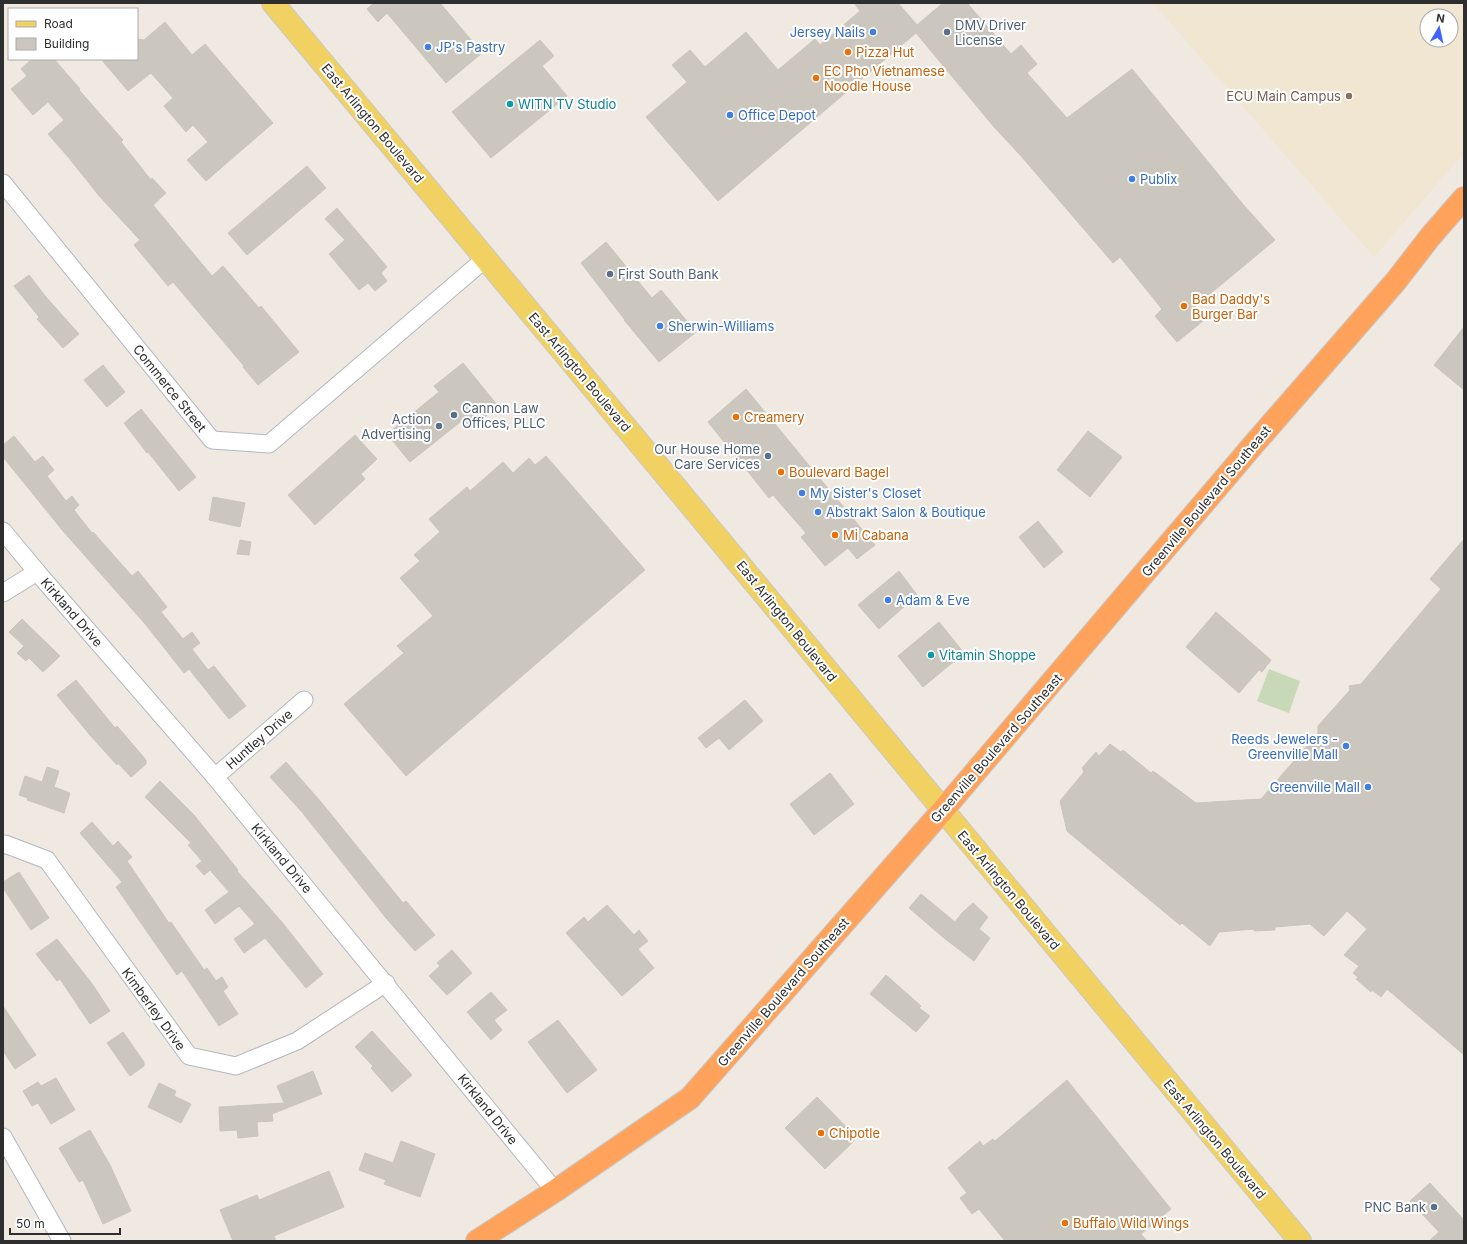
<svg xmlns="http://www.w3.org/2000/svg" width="1467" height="1244" viewBox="0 0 1467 1244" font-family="Inter,sans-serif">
<rect width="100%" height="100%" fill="#efe9e1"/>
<path fill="#f0e6d1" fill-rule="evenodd" d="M 1153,3 L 1464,3 L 1464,153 L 1374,257 ZM 1427,16 L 1451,16 L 1451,40 L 1427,40 Z"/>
<path fill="#c8d9b8" d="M 1269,669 L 1300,681 L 1289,713 L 1257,701 Z"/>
<g fill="#cbc7bf" stroke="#cbc5ba">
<path d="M 374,3 L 440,3 L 482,53 L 446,83 L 387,13 L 378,22 L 367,9 Z"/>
<path d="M 854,3 L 898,3 L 917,25 L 943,3 L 967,3 L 1011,54 L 1021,45 L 1037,64 L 1027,73 L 1067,118 L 1132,69 L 1241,202 L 1275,240 L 1192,309 L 1203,321 L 1177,342 L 1155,316 L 1162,309 L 1120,257 L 1113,263 L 1021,156 L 994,127 L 916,33 L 718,201 L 646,117 L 687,82 L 672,65 L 690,50 L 705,67 L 746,32 L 778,70 L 815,39 L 820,45 L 860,11 Z"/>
<path d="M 165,22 L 192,55 L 205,44 L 273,123 L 206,181 L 187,160 L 208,142 L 193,125 L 186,132 L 164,106 L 173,98 L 151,73 L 128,91 L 101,59 L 137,59 L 137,39 L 144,40 Z"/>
<path d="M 540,40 L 554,56 L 542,66 L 567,96 L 491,158 L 452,112 Z"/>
<path d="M 32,59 L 54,59 L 80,89 L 79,90 L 123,140 L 121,142 L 151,180 L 152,178 L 166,193 L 153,205 L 212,276 L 223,266 L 259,308 L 261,306 L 299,352 L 258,385 L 243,367 L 244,366 L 173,282 L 168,286 L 134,245 L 140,240 L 100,197 L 69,158 L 48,134 L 64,120 L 48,102 L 33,115 L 11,89 L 27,76 L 21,69 Z"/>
<path d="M 307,166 L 326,188 L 247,255 L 228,233 Z"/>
<path d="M 337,208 L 387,267 L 381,273 L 387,281 L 375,291 L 368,283 L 359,290 L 329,254 L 345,240 L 325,219 Z"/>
<path d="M 606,242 L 652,298 L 661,290 L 696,332 L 659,362 L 624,320 L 625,320 L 581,263 Z"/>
<path d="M 29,275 L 46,297 L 79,334 L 63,348 L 37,319 L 39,317 L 14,286 Z"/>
<path d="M 1464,327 L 1464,390 L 1434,365 Z"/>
<path d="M 463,363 L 498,406 L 471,428 L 464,419 L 410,462 L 387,434 L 439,392 L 434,386 Z"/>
<path d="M 103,365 L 125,392 L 107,407 L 84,380 Z"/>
<path d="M 746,389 L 765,412 L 875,545 L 857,559 L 848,548 L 825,566 L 801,537 L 806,533 L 773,495 L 769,498 L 708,422 Z"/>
<path d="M 141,409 L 196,477 L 179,491 L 148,452 L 147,453 L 124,423 Z"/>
<path d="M 1088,431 L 1122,457 L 1090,497 L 1057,470 Z"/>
<path d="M 355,435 L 377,459 L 361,474 L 365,479 L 315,525 L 288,495 Z"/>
<path d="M 14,436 L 35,462 L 43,456 L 54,470 L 47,476 L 66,501 L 72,496 L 79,505 L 74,510 L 92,533 L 93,532 L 132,576 L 138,571 L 167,607 L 161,612 L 183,639 L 192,632 L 200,643 L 192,649 L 208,670 L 214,666 L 246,706 L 229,719 L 189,669 L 184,673 L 146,625 L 63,531 L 3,457 L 3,445 Z"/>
<path d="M 546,456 L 645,570 L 406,776 L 344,704 L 404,653 L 397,646 L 433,616 L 400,578 L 420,561 L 414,555 L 440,532 L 429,519 L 467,487 L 470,491 L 503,462 L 513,473 L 529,458 L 535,465 Z"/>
<path d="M 213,497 L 245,503 L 240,527 L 209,520 Z"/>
<path d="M 1038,521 L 1063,552 L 1044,568 L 1019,537 Z"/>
<path d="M 1464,539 L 1464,1055 L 1387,989 L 1381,997 L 1372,990 L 1371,992 L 1356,979 L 1358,977 L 1353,973 L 1359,966 L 1344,955 L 1367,929 L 1347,911 L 1324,936 L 1310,924 L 1275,927 L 1275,930 L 1254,931 L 1254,929 L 1219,932 L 1210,946 L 1182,923 L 1180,925 L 1067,831 L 1060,801 L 1084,772 L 1082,768 L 1096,752 L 1099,756 L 1110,744 L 1121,752 L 1123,750 L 1151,773 L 1153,771 L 1196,803 L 1261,799 L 1318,733 L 1318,726 L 1350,690 L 1349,686 L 1361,684 L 1441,589 L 1430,579 Z"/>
<path d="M 240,540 L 251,542 L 249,555 L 237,554 Z"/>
<path d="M 899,571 L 917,595 L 879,629 L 858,605 Z"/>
<path d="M 1216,612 L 1271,660 L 1262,672 L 1259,670 L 1239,693 L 1186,647 Z"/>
<path d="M 22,619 L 60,656 L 43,672 L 29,658 L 26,661 L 17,653 L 24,646 L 9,632 Z"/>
<path d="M 939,622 L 964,653 L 923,687 L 898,656 Z"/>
<path d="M 76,680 L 115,728 L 117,726 L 146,760 L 146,764 L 131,777 L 118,763 L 117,765 L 89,734 L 57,695 Z"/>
<path d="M 745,700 L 763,721 L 729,750 L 719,738 L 706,748 L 698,738 Z"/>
<path d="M 286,762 L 321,802 L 403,903 L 406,901 L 435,935 L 415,951 L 386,918 L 302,812 L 270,777 Z"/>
<path d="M 47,767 L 59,771 L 54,787 L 70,793 L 64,813 L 27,800 L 28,798 L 19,795 L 25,776 L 42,782 Z"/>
<path d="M 830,773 L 854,804 L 814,835 L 790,804 Z"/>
<path d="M 160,781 L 194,815 L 238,870 L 237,871 L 281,921 L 323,974 L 306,988 L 265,938 L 244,953 L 234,939 L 255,924 L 239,906 L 215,924 L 205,910 L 229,892 L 210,870 L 204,875 L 196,866 L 202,861 L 188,845 L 191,843 L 145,797 Z"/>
<path d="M 92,822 L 113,846 L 118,841 L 132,857 L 127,861 L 169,923 L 171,922 L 204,970 L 207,968 L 216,981 L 222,977 L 228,987 L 223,991 L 238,1014 L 219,1026 L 182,971 L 177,975 L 116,887 L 122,882 L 80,833 Z"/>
<path d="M 19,872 L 49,918 L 31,930 L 3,888 L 3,882 Z"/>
<path d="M 921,894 L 955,922 L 962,913 L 973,903 L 988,917 L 979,929 L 990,938 L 974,961 L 944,938 L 909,908 Z"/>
<path d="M 607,905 L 634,935 L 639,930 L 648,941 L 638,949 L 654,968 L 622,996 L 566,933 L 584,917 L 588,922 Z"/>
<path d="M 57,939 L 93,985 L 110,1011 L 90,1024 L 60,979 L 57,981 L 36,954 Z"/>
<path d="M 452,950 L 472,973 L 447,995 L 429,976 L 440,966 L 437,963 Z"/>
<path d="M 886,975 L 921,1006 L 919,1008 L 930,1016 L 916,1032 L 870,994 Z"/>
<path d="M 491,992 L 507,1010 L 494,1020 L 502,1030 L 491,1040 L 467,1012 Z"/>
<path d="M 3,1006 L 36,1055 L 15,1069 L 3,1051 Z"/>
<path d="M 558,1020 L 597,1070 L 567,1093 L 528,1042 Z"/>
<path d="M 372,1031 L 412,1075 L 392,1092 L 371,1068 L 373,1066 L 355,1047 Z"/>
<path d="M 123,1032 L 144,1062 L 144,1066 L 130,1076 L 107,1043 Z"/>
<path d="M 313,1071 L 322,1094 L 272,1114 L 273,1121 L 257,1122 L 258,1136 L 238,1138 L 237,1130 L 220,1131 L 219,1107 L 284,1103 L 277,1086 Z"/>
<path d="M 56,1078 L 75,1110 L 51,1124 L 38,1103 L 32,1106 L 23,1091 L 38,1082 L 41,1086 Z"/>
<path d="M 1067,1080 L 1171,1209 L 1141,1234 L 1147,1241 L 1005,1241 L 979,1209 L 972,1214 L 960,1198 L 967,1193 L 948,1168 L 980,1141 L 983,1146 L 993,1139 L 995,1141 Z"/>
<path d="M 159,1083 L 176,1091 L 174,1096 L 191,1104 L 181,1123 L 148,1107 Z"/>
<path d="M 817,1097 L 857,1138 L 825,1169 L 785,1128 Z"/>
<path d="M 90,1130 L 110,1165 L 131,1211 L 103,1224 L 83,1180 L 79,1182 L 59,1148 Z"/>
<path d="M 401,1141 L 435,1154 L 420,1197 L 384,1184 L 386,1180 L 359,1170 L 365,1153 L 393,1163 Z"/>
<path d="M 329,1171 L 344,1207 L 274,1236 L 276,1241 L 233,1241 L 220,1210 L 257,1195 L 259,1200 Z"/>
<path d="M 1430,1183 L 1464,1220 L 1464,1241 L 1429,1241 L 1439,1232 L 1410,1201 Z"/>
</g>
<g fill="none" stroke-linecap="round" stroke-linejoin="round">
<defs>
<g id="minor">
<path d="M 3,183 L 212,440 L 269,444 L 485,259"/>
<path d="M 3,531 L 37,572 L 215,777 L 555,1191"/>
<path d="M 3,593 L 37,572"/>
<path d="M 215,777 L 304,700"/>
<path d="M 3,845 L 5,844 L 47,860 L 189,1056 L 236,1066 L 297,1041 L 386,983"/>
<path d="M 3,1137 L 62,1241"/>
</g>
<path id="major" d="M 273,3 L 678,490 L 1300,1241"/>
<path id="highway" d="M 477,1241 L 555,1191 L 690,1098 L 943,810 L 1254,444 L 1396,281 L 1430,237 L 1464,198"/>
</defs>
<use href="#minor" stroke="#b4b7c1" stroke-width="19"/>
<use href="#major" stroke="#c9c9c9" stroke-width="24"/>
<use href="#highway" stroke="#c9c9c9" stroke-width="24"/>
<use href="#minor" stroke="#fff" stroke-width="17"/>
<use href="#major" stroke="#f2d163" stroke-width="22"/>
<use href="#highway" stroke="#ffa35c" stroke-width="22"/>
</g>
<g fill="#3f7fe0" stroke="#fff" stroke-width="1.5">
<circle cx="873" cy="32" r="4"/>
<circle cx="428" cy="47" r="4"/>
<circle cx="730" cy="115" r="4"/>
<circle cx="1132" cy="179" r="4"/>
<circle cx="660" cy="326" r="4"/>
<circle cx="802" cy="493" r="4"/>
<circle cx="818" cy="512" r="4"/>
<circle cx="888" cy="600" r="4"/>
<circle cx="1346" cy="746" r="4"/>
<circle cx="1368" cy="787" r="4"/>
</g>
<g fill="#5c6f8a" stroke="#fff" stroke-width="1.5">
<circle cx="947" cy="32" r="4"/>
<circle cx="610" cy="274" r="4"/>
<circle cx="454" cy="415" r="4"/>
<circle cx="439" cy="426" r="4"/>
<circle cx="768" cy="456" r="4"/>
<circle cx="1434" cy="1207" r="4"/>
</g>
<g fill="#e8710a" stroke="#fff" stroke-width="1.5">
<circle cx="848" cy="52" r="4"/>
<circle cx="816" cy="78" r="4"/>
<circle cx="1184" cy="306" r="4"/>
<circle cx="736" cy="417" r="4"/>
<circle cx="781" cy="472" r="4"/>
<circle cx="835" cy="535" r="4"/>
<circle cx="821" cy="1133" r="4"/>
<circle cx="1065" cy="1223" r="4"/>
</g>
<circle fill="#8d6e63" stroke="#fff" stroke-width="1.5" cx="1349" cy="96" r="4"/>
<g fill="#0f9aa8" stroke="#fff" stroke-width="1.5">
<circle cx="510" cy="104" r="4"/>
<circle cx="931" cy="655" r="4"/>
</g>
<g text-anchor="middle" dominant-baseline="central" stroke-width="4" stroke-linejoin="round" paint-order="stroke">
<g font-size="13" fill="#4e5e75" stroke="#fff" text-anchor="start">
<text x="955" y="25">DMV Driver<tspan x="955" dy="15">License</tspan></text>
<text x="618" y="274">First South Bank</text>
<text x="462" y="408">Cannon Law<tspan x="462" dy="15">Offices, PLLC</tspan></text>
<text x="431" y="419" text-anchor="end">Action<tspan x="431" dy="15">Advertising</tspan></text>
<text x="760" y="449" text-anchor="end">Our House Home<tspan x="760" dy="15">Care Services</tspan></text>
<text x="1426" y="1207" text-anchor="end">PNC Bank</text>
</g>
<g font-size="13" fill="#366cbe" stroke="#fff" text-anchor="start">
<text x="865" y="32" text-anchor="end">Jersey Nails</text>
<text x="436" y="47">JP's Pastry</text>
<text x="738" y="115">Office Depot</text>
<text x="1140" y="179">Publix</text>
<text x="668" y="326">Sherwin-Williams</text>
<text x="810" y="493">My Sister's Closet</text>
<text x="826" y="512">Abstrakt Salon &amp; Boutique</text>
<text x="896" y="600">Adam &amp; Eve</text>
<text x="1338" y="739" text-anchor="end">Reeds Jewelers -<tspan x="1338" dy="15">Greenville Mall</tspan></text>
<text x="1360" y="787" text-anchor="end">Greenville Mall</text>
</g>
<g font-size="13" fill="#c56008" stroke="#fff" text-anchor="start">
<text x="856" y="52">Pizza Hut</text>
<text x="824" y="71">EC Pho Vietnamese<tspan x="824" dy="15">Noodle House</tspan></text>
<text x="1192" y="299">Bad Daddy's<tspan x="1192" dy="15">Burger Bar</tspan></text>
<text x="744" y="417">Creamery</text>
<text x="789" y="472">Boulevard Bagel</text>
<text x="843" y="535">Mi Cabana</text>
<text x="829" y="1133">Chipotle</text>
<text x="1073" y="1223">Buffalo Wild Wings</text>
</g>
<g font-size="13" fill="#785e54" stroke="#fff" text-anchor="end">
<text x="1341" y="96">ECU Main Campus</text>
</g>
<g font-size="13" fill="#0d838f" stroke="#fff" text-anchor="start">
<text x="518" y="104">WITN TV Studio</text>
<text x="939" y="655">Vitamin Shoppe</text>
</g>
<g font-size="13" fill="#2e2e2e" stroke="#fff">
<text transform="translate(373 123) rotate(50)">East Arlington Boulevard</text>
<text transform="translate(580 372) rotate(50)">East Arlington Boulevard</text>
<text transform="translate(170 388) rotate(51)">Commerce Street</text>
<text transform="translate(1206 501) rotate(-50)">Greenville Boulevard Southeast</text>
<text transform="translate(72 612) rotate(49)">Kirkland Drive</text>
<text transform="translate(787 621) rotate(51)">East Arlington Boulevard</text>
<text transform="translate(259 739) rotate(-41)">Huntley Drive</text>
<text transform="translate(996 748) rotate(-49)">Greenville Boulevard Southeast</text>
<text transform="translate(282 858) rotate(50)">Kirkland Drive</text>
<text transform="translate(1009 890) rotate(50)">East Arlington Boulevard</text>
<text transform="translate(783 992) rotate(-49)">Greenville Boulevard Southeast</text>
<text transform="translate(154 1009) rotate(54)">Kimberley Drive</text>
<text transform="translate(488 1109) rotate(51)">Kirkland Drive</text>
<text transform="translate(1215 1139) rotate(50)">East Arlington Boulevard</text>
</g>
</g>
<rect width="1467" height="1244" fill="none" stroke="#2e2e2e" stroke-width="8"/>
<rect x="8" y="8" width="130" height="52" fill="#ffffff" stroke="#ababab"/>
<rect x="16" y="21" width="20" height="6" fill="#f2d163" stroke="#ababab"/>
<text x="44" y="28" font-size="12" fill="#2e2e2e">Road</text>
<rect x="16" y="38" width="20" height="12" fill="#cbc7bf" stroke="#ababab"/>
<text x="44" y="48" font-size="12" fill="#2e2e2e">Building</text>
<g transform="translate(1439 28) rotate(9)"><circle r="19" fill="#ffffff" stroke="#ababab"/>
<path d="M0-3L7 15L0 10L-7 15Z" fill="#4264fb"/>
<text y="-6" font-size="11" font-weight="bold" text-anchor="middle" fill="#2e2e2e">N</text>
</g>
<path d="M10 1228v6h110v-6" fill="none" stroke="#2e2e2e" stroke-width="2"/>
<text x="16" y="1228" font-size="12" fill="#2e2e2e" stroke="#ffffff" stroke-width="3" paint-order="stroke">50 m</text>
</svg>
